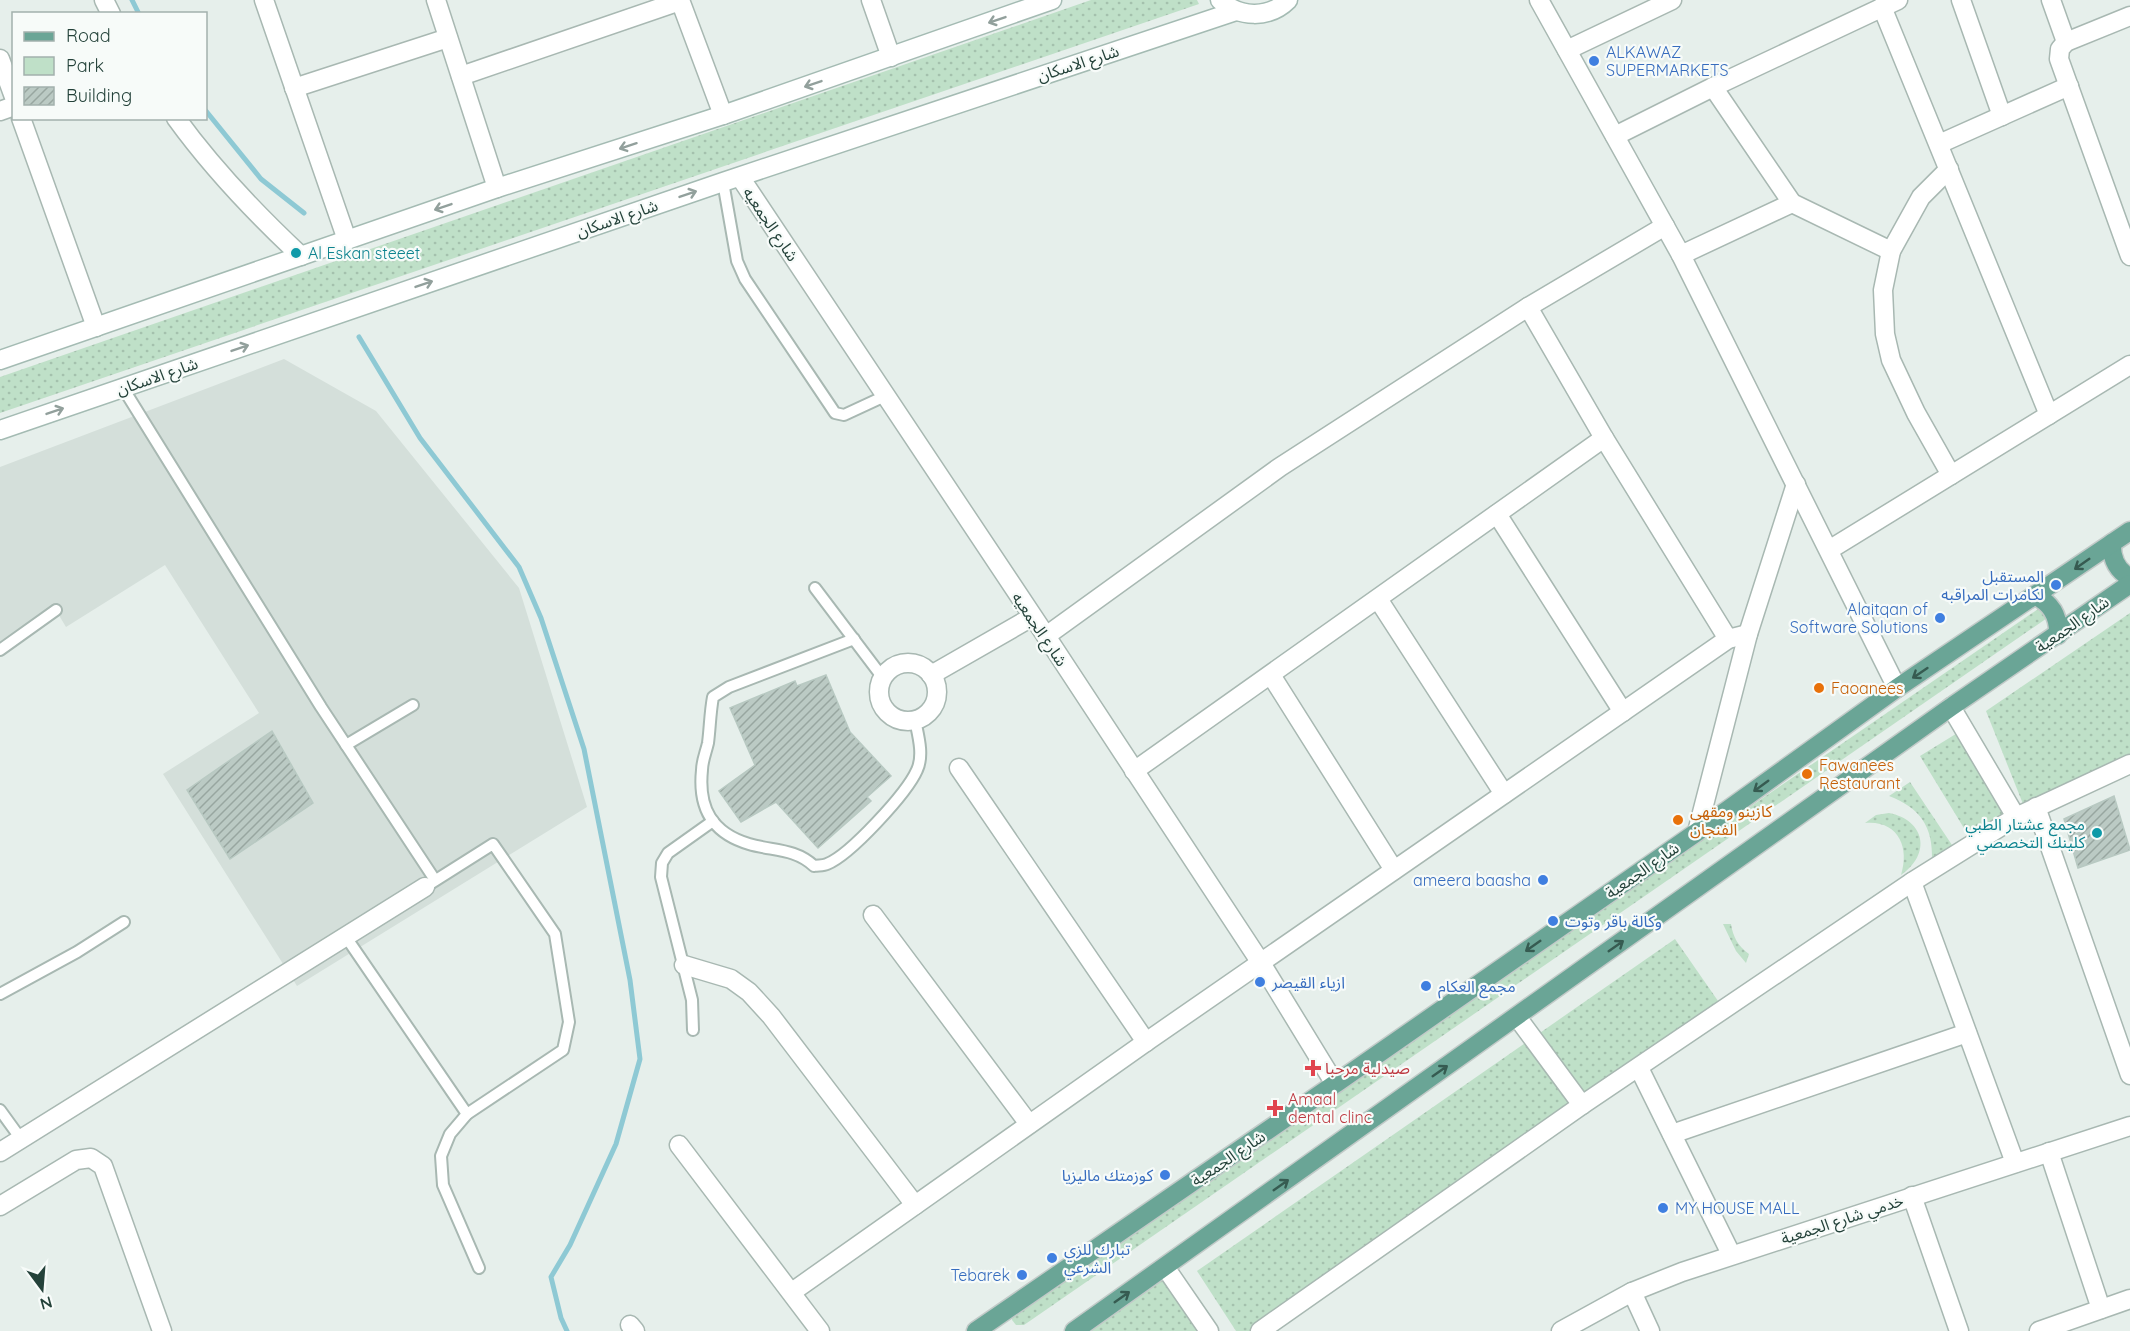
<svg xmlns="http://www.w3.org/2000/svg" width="2130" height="1331" viewBox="0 0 2130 1331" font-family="Quicksand,'Noto Sans Arabic',sans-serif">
<defs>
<pattern id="green-dots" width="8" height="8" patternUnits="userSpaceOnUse" patternTransform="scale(1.5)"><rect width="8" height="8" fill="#bfe0c8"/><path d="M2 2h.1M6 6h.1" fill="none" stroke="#a4c1ad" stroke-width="1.8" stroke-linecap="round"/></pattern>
<pattern id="building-hatch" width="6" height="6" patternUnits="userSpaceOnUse" patternTransform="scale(1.5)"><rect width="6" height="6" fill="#bbcac4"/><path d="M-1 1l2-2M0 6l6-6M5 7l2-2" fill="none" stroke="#98a6a0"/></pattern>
</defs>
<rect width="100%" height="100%" fill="#e6efeb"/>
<path fill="#d4dfda" d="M 284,359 L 376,411 L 519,588 L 587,807 L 297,986 L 163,774 L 259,713 L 165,565 L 66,627 L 57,612 L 0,647 L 0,467 Z"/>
<g fill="url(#green-dots)">
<path d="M 1091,0 L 1197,0 L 1199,4 L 0,413 L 0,377 Z"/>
<path d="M 2041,607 L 2050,616 L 1024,1325 L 1016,1325 L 1012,1320 L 1013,1313 Z"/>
<path d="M 2130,613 L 2130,763 L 2025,809 L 1986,711 Z"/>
<path d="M 1959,732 L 2013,819 L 1973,843 L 1920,756 Z"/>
<path d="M 1910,782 L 1952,845 L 1932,860 C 1933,826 1920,808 1889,796 Z"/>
<path d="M 1889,813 C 1925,820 1932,854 1901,875 C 1910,847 1898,820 1865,823 L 1876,815 Z"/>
<path d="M 1723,924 L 1731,924 C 1733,937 1738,946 1749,954 L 1746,963 L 1736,951 Z"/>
<path d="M 1675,939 L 1725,1011 L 1266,1331 L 1236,1331 L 1197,1271 Z"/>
<path d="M 1162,1275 L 1206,1331 L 1081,1331 Z"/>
</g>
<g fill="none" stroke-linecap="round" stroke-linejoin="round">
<g stroke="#8ec9d4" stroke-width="5">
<path d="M 132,0 L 139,14"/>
<path d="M 206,111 L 261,179 L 304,213"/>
<path d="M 359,337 L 420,438 L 519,567 L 541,618 L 584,749 L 630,980 L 640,1059 L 616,1144 L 570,1245 L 551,1277 L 561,1318 L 567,1331"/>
</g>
</g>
<g fill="url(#building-hatch)" stroke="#b8c9c2" stroke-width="1.5">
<path d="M 826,675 L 850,732 L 891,776 L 867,797 L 871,801 L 818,848 L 776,802 L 741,822 L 719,791 L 755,765 L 730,708 L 795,681 L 797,686 Z"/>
<path d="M 272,731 L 313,803 L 230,859 L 187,790 Z"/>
<path d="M 2114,796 L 2130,850 L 2078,868 L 2064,819 Z"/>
</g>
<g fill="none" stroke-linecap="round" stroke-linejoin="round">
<defs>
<g id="service">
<path d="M 723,182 L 737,261 L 745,279 L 829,404 L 835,413 L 844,415 L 885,396"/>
<path d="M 123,388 L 321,707 L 435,880"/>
<path d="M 815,588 L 883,678"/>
<path d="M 854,639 L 729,687 L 713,697 C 710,713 710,728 708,743 C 706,752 702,761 702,770 C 698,808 712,833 749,844 C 772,851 795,848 814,866 C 818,865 823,866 827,864 C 850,855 907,793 917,770 C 924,755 918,735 915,720"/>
<path d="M 0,650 L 56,610"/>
<path d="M 346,745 L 413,705"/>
<path d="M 425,887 L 493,844 L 555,934 L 569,1022 L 563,1050 L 467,1114 L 450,1134 L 441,1156 L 443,1185 L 479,1268"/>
<path d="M 346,937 L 467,1114"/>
<path d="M 0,994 L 77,952 L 124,922"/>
<path d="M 693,1030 L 692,1000 L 661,877 L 662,863 L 668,853 L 713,821"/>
<path d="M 0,1110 L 21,1139"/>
</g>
<g id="minor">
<path d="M 104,0 L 111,14"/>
<path d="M 264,0 L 347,240"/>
<path d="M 436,0 L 497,188"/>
<path d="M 680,0 L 723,115"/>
<path d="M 871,0 L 891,57"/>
<path d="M 1539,0 L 1681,255 L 1897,688"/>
<path d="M 1961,0 L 2002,116"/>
<path d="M 2051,0 L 2066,42"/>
<path d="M 1882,7 L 2049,415"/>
<path d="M 2130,16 L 2066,42 L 2060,49 L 2059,59 L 2130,256"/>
<path d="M 1567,50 L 1672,0"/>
<path d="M 0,59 L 14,97"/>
<path d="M 461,76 L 680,1"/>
<path d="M 1713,87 L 1792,203 L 1891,251"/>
<path d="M 294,88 L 448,38"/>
<path d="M 0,111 L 14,106"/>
<path d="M 21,118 L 96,327"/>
<path d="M 176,118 C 213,169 256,214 301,256"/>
<path d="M 1615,136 L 1713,87 L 1898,0"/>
<path d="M 1939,144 L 2069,86"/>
<path d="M 1949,169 L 1921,197 L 1891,251 L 1883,290 L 1885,334 L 1891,360 L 1916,413 L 1951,475"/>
<path d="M 740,177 L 1046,636 L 1261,963 L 1335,1084"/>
<path d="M 1681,255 L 1792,203"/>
<path d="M 1528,307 L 1604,438 L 1728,639"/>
<path d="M 1497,514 L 1623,712"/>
<path d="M 1829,550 L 2130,365"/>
<path d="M 1378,599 L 1504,794"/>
<path d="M 1046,636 L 1280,467 L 1528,307 L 1665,226"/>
<circle cx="908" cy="692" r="29"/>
<path d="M 931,675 L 1032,617"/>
<path d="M 1271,675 L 1394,870"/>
<path d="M 1951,707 L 2016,817"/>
<path d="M 959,768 L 1146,1042"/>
<path d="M 1134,771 L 1604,438"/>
<path d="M 2036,807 L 2130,1075"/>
<path d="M 1697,832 L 1748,634 L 1796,484"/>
<path d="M 1912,882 L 2015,1163"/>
<path d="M 873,915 L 1029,1124"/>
<path d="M 684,965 L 731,979 L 749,992 L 771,1016 L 915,1205"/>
<path d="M 1517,1017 L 1582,1105"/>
<path d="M 1639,1068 L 1731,1254"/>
<path d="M 1672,1134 L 1967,1033"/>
<path d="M 679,1145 L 820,1331"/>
<path d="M 0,1152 L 425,887"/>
<path d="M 2049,1152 L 2101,1309"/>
<path d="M 1912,1196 L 1959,1331"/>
<path d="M 0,1206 L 76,1160 L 91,1158 L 103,1166 L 162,1331"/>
<path d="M 1165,1267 L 1209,1331"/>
<path d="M 792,1292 L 1146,1042 L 1728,639 L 1748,634"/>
<path d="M 1632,1292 L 1650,1331"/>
<path d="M 630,1325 L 635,1331"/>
<path d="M 1260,1331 L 1582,1105 L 1912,882 L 2016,817 L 2130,764"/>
<path d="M 2039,1331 L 2130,1299"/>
</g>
<path id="tertiary" d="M 1561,1331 L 1632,1292 L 1682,1272 L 2130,1126"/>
<g id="secondary">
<path d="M 1220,0 C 1239,18 1269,19 1288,0"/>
<path d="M 0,360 L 497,188 L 723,115 L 1052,0"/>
<path d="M 0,430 L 723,182 L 1236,11"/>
</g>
<g id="primary">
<path d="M 2112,543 C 2111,559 2117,570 2130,578"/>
<path d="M 2036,596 C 2052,604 2059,617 2058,635"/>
<path d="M 976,1331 L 1335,1084 L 1697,832 L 1897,688 L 2130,531"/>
<path d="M 1074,1331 L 1951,707 L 2130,584"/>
</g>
</defs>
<use href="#service" stroke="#a8b8b2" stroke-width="14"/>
<use href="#minor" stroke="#a8b8b2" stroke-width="21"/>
<use href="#tertiary" stroke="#a8b8b2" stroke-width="21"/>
<use href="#secondary" stroke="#a4bbb3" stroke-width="21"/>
<use href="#primary" stroke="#c2cac8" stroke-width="21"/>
<use href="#service" stroke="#fff" stroke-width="10"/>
<use href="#minor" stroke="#fff" stroke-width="18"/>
<use href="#tertiary" stroke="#fff" stroke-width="18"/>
<use href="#secondary" stroke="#fff" stroke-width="18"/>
<use href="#primary" stroke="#6aa596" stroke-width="18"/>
</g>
<defs><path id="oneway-shaft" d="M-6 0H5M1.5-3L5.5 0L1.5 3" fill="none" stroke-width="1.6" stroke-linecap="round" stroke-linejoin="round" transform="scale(1.5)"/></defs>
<g stroke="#92a09c">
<use href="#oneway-shaft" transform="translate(997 20) rotate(161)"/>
<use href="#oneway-shaft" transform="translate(813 84) rotate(161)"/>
<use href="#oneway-shaft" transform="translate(628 146) rotate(162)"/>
<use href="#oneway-shaft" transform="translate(688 194) rotate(-19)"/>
<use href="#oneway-shaft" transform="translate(443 207) rotate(161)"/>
<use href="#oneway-shaft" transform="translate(424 284) rotate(-19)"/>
<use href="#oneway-shaft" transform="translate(240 348) rotate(-19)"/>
<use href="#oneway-shaft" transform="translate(55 411) rotate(-19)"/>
</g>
<g stroke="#365b51">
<use href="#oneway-shaft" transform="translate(2082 564) rotate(145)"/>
<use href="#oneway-shaft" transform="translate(1920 673) rotate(146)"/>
<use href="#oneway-shaft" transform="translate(1761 786) rotate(144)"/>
<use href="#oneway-shaft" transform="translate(1533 946) rotate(145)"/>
<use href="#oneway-shaft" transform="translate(1616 946) rotate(-35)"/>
<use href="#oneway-shaft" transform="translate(1440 1071) rotate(-35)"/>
<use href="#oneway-shaft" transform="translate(1281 1185) rotate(-35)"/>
<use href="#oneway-shaft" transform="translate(1122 1297) rotate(-35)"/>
</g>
<g fill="#3f7fe0" stroke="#f7fbf9" stroke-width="2">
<circle cx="1594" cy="61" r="6"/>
<circle cx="2056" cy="585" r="6"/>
<circle cx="1940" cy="618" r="6"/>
<circle cx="1543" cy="880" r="6"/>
<circle cx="1553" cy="921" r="6"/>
<circle cx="1260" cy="982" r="6"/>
<circle cx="1426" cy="986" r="6"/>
<circle cx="1165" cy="1175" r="6"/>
<circle cx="1663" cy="1208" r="6"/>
<circle cx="1052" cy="1258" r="6"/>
<circle cx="1022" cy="1275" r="6"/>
</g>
<g fill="#0f9aa8" stroke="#f7fbf9" stroke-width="2">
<circle cx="296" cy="253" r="6"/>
<circle cx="2097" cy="833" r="6"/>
</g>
<g fill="#e8710a" stroke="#f7fbf9" stroke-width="2">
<circle cx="1819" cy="688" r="6"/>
<circle cx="1807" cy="774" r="6"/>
<circle cx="1678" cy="820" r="6"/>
</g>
<g fill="#e0444e" stroke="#f7fbf9" stroke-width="2">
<path d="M1310 1059h6v6h6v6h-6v6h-6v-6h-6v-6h6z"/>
<path d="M1272 1099h6v6h6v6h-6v6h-6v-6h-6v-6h6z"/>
</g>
<g text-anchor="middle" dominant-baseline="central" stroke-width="4.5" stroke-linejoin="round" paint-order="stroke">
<g font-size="16" fill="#366cbe" stroke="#f7fbf9" text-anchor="start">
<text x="1606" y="52">ALKAWAZ<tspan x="1606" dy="18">SUPERMARKETS</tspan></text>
<text x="2044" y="576" text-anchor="end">المستقبل<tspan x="2044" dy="18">لكامرات المراقبه</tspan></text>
<text x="1928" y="609" text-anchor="end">Alaitqan of<tspan x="1928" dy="18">Software Solutions</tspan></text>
<text x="1531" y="880" text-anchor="end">ameera baasha</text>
<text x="1565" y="921">وكالة باقر وتوت</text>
<text x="1272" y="982">ازياء القيصر</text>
<text x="1438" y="986">مجمع العكام</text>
<text x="1153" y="1175" text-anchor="end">كوزمتك ماليزيا</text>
<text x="1675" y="1208">MY HOUSE MALL</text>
<text x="1064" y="1249">تبارك للزي<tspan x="1064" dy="18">الشرعي</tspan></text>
<text x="1010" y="1275" text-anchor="end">Tebarek</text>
</g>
<g font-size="16" fill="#24423a" stroke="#f7fbf9">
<text transform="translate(1078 63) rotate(-18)">شارع الاسكان</text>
<text transform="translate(617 218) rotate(-19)">شارع الاسكان</text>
<text transform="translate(771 224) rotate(56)">شارع الجمعيه</text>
<text transform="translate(157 376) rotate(-19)">شارع الاسكان</text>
<text transform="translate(2072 624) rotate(-35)">شارع الجمعية</text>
<text transform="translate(1040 629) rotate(56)">شارع الجمعيه</text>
<text transform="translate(1642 870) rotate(-35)">شارع الجمعية</text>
<text transform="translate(1228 1158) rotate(-34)">شارع الجمعية</text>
<text transform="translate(1842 1219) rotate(-18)">خدمي شارع الجمعية</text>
</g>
<g font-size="16" fill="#0d838f" stroke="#f7fbf9" text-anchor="start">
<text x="308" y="253">Al Eskan steeet</text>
<text x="2085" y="824" text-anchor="end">مجمع عشتار الطبي<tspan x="2085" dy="18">كلينك التخصصي</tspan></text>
</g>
<g font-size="16" fill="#c56008" stroke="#f7fbf9" text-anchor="start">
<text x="1831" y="688">Faoanees</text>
<text x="1819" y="765">Fawanees<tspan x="1819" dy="18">Restaurant</tspan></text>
<text x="1690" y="811">كازينو ومقهى<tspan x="1690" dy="18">الفنجان</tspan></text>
</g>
<g font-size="16" fill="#be3a42" stroke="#f7fbf9" text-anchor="start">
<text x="1325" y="1068">صيدلية مرحبا</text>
<text x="1288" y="1099">Amaal<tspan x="1288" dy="18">dental clinc</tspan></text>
</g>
</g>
<rect x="12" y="12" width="195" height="108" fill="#f7fbf9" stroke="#a3b1ad" stroke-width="1.5"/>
<rect x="24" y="32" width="30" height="9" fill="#6aa596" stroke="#a3b1ad" stroke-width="1.5"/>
<text x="66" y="42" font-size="18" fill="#24423a">Road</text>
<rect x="24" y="57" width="30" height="18" fill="#bfe0c8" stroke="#a3b1ad" stroke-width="1.5"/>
<text x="66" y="72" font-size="18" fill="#24423a">Park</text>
<rect x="24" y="87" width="30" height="18" fill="url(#building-hatch)" stroke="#a3b1ad" stroke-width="1.5"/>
<text x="66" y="102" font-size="18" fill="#24423a">Building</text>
<g transform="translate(42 1289) rotate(164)" stroke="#f7fbf9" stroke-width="4.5" paint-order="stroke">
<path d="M0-4.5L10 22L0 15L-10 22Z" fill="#24423a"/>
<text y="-9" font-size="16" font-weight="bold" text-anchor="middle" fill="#24423a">N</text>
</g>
</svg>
